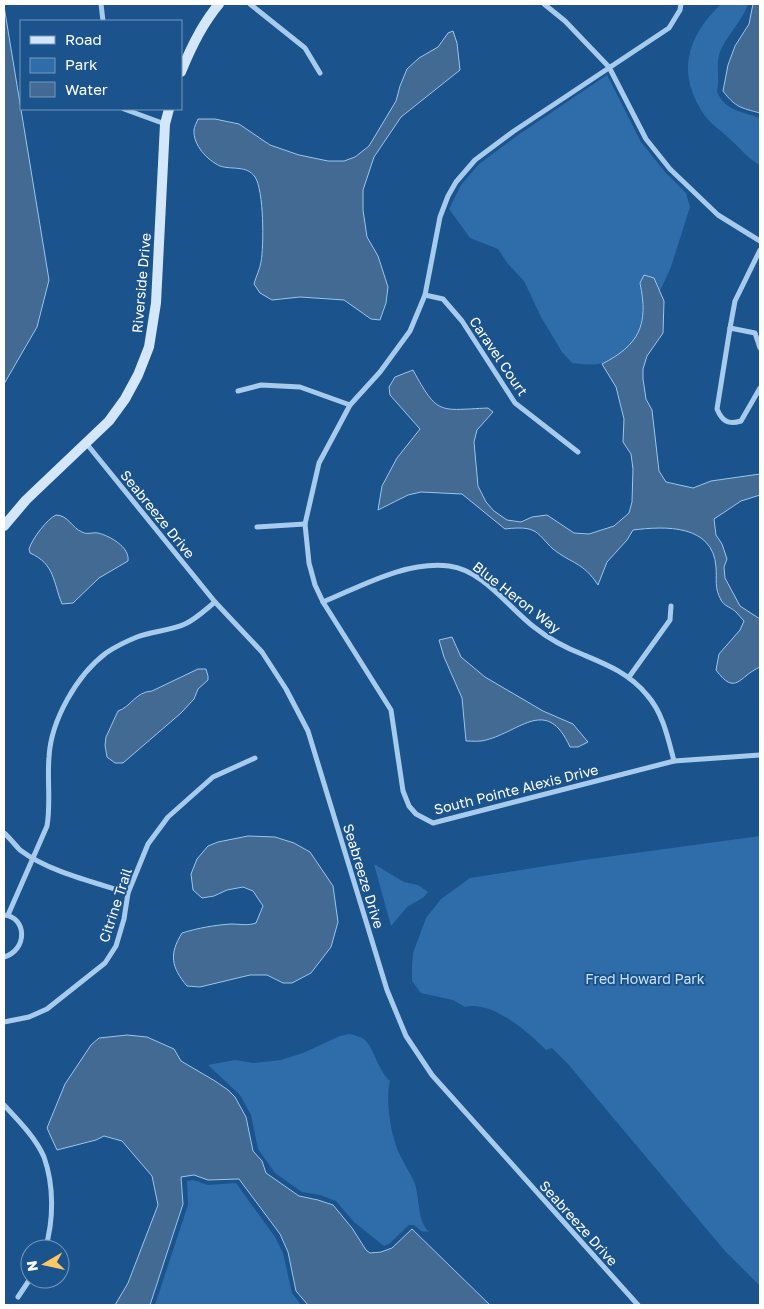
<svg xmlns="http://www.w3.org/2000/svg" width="764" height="1309" viewBox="0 0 764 1309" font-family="'Golos Text',sans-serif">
<rect width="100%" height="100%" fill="#1b538c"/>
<g fill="#2e6daa">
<path d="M 721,4 L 748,4 C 744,19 724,38 719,55 C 716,66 720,79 717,91 C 724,111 744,112 760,118 L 760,165 C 749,160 740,148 731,140 C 723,132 712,125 705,116 C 676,74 686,38 721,4 Z"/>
<path d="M 607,75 L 641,142 L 665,172 L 686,193 L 690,207 L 671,267 L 660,291 L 654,278 L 640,283 C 648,318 640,351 603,363 C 594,366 581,364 572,363 L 562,352 L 541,317 L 524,281 L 508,264 L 498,249 L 470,238 L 449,209 L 461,185 L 479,164 L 518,135 Z"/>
<path d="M 760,836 L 760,1286 L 725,1251 L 568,1064 L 552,1048 L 546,1050 C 528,1032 492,1000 465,1007 L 453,1000 L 421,993 L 412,981 L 412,966 L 413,953 L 426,918 L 441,899 L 470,878 L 584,860 Z"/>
<path d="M 374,864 L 404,882 L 418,885 L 428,892 L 424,897 L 407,907 L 391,926 Z"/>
<path d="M 350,1034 C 354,1035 358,1036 362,1038 C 373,1043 377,1070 390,1081 C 385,1100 391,1136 399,1153 C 404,1164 411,1174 415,1184 C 420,1200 417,1220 429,1232 L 421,1231 L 414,1225 L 409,1225 L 389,1244 L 384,1246 L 354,1222 L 336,1201 L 320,1195 L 302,1192 L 275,1173 L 258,1149 L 251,1115 L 240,1095 L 208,1065 L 235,1060 L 254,1063 L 281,1060 L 303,1053 L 340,1036 Z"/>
<path d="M 193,1180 L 208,1185 L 236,1183 L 275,1237 L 283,1253 L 292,1293 L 301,1305 L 155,1305 L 188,1205 L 187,1181 Z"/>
</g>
<g fill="#426a93" stroke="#9ac6ef">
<path d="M 753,4 L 760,4 L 760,113 C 741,108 735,107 723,91 L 728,65 L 735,46 L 749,24 Z"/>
<path d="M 4,6 L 49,280 L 37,327 L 4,384 Z"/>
<path d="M 453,31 L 457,43 L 460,70 L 401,117 L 374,157 L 363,190 L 363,210 L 367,237 L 378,256 L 388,287 L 386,303 L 380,320 L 371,319 L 344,300 L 300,297 L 272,300 L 260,293 L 254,284 C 256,276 260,269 261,262 C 264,246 264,190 255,177 C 247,165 232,170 220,166 C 207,160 193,145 194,130 C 194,127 197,122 198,119 L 215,119 L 239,124 L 270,145 L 299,155 L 328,161 L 344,161 L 355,157 L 369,146 L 396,101 L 400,86 L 407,69 L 419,58 L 438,47 L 448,33 Z"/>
<path d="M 644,275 L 654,278 L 664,301 L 663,333 L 647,356 L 643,369 L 643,379 L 646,399 L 652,410 L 659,471 L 666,482 L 693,488 L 711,481 L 760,474 L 760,495 L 741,501 L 714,519 L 716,535 L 722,544 L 727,559 L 724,567 L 725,578 L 740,606 L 760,619 L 760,667 C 739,676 736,697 716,670 L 719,654 L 740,630 L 744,621 C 741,618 739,615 736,612 C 732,608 724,606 721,600 C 714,587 717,580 716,567 C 713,524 665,526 633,530 L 627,540 L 607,562 L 598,585 C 583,562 572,564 553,549 C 546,543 540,533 532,530 C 525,527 513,528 505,529 L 462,494 L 421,492 L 408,495 L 378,510 L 382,486 L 397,458 L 420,429 L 390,395 L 389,387 L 395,377 L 413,370 C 438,416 439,410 488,408 L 493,412 L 477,430 L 474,442 L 478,486 L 486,502 L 494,511 L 507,520 L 521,522 L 532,517 L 547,515 L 574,533 L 589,534 L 614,526 L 629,513 L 632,502 L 633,469 L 631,454 L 623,442 L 624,419 L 616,387 L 602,364 C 639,345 649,325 640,283 Z"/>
<path d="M 56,515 C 68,515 72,528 82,532 C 87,535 93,532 98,533 C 110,536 130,547 128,561 L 99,578 L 73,603 L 62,604 C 53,582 55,564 30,553 L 29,549 C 32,539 47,519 56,515 Z"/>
<path d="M 452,637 L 461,657 L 485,677 L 543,711 L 573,724 L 588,742 L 578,747 L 570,747 C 547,696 521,731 486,740 C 480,742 473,741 466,741 L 462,698 L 444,657 L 439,640 Z"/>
<path d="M 198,669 L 206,669 L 208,676 L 208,680 L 198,689 L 194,699 L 181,713 L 123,763 L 115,763 L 107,757 L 105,745 L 106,737 L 118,711 C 131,707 135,692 152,691 Z"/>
<path d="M 248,836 L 275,837 L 294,843 L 310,852 L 333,886 L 338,922 L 331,947 L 311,973 L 292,983 L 283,983 L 267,975 L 250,975 L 200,987 L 187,986 C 171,967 169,954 182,933 C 198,928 215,925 231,924 C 241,924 247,926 256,923 L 263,906 L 253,891 L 243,887 L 227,890 L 214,896 L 202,898 L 193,890 L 191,874 L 197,859 L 208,846 L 218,842 Z"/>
<path d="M 127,1035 L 147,1037 L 174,1049 L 181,1061 L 215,1081 L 228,1090 L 235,1097 L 246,1117 L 253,1151 L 262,1161 L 266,1173 L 299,1196 L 318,1200 L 333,1205 L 352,1228 L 366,1250 L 370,1253 L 381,1252 L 392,1248 L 412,1229 L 490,1305 L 308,1305 L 296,1291 L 288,1252 L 280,1234 L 239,1179 L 208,1180 L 194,1175 L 181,1177 L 183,1204 L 150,1305 L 115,1305 L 128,1283 L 158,1205 L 152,1176 L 122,1141 L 104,1136 L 96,1140 L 57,1150 L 47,1128 L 65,1084 L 91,1045 L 99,1038 Z"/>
</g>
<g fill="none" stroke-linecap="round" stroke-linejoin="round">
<g stroke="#a7cbed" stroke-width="5">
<path d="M 101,4 L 103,21"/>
<path d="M 250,4 L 305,48 L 320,73"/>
<path d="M 544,4 L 565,21 L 609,67 L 646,139 L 670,169 L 718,215 L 760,241"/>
<path d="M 681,4 L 680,10 L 669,28 L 514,131 L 475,160 L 456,182 L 448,196 L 440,217 L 425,295 L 410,331 L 380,372 L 350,405 L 319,463 L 305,524 L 309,563 L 315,585 L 323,602 L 391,710 L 403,791 L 409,806 L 416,814 L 433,823 L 674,761 L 760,755"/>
<path d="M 124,109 L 165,124"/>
<path d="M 425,295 L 443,299 L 462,321 L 515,403 L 578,452"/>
<path d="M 730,328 L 735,301 L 760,250"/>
<path d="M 760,348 L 755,333 L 730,328 L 717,409 C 722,421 728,425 741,421 L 760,388"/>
<path d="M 238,391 L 261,385 L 300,387 L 350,405"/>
<path d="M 86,443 L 215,602 L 262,652 L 286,689 L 308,731 L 387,990 L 406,1036 L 432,1075 L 638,1305"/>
<path d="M 257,527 L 305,524"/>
<path d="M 323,602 C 362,586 405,561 449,566 C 483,570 509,608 534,627 C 549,639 566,648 584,655 C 608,665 630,674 647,695 C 663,713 668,738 674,761"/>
<path d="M 629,677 L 670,620 L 671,606"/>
<path d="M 4,833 C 10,838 15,845 20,850 C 49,872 94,882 128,893"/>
<path d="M 4,915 C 27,917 28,950 4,957"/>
<path d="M 8,915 L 47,826 C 51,803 47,780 49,757 C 51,720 77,675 106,653 C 115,647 127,641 137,637 C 152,631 170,631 185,624 C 196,619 205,610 215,602"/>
<path d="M 4,1022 L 29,1017 L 47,1009 L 105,963 L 116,946 L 124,919 L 128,893 L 148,844 L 168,817 L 213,777 L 255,758"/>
<path d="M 4,1105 C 18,1120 36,1138 44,1157 C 54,1185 54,1221 45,1249"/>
<path d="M 18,1297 L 30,1279"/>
</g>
<g stroke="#d3e6fa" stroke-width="10">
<path d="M 181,72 C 191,47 202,24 219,4"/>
<path d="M 4,526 L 26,500 L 109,421 L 125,399 L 138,375 L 149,347 L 156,303 L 165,124 L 169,109"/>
</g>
</g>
<g text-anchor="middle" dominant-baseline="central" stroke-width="4" stroke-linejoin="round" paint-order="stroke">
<g font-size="14" fill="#fff" stroke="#1b538c">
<text transform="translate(141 283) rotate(-85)">Riverside Drive</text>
<text transform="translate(499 356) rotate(56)">Caravel Court</text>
<text transform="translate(158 514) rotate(51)">Seabreeze Drive</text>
<text transform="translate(517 597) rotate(38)">Blue Heron Way</text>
<text transform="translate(516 789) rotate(-14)">South Pointe Alexis Drive</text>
<text transform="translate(364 876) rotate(73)">Seabreeze Drive</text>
<text transform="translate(115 905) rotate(-72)">Citrine Trail</text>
<text transform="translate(579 1223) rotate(48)">Seabreeze Drive</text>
</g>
<g font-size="14" fill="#cce3fa" stroke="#1b538c">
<text x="645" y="978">Fred Howard Park</text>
</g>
</g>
<rect width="764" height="1309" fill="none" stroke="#ffffff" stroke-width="10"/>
<rect x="20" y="20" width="162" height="90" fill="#1b538c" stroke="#7698ba"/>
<rect x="30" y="36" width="25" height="8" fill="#d3e6fa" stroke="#7698ba"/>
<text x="65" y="45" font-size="15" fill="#ffffff">Road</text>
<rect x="30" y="58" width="25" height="15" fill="#2e6daa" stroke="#7698ba"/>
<text x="65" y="70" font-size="15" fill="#ffffff">Park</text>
<rect x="30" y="82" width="25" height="15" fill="#426a93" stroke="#7698ba"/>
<text x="65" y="95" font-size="15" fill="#ffffff">Water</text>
<g transform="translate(45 1264) rotate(261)"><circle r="24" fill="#1b538c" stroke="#7698ba"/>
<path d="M0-4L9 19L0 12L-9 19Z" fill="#fec964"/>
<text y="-8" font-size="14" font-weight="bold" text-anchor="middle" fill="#ffffff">N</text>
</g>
</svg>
